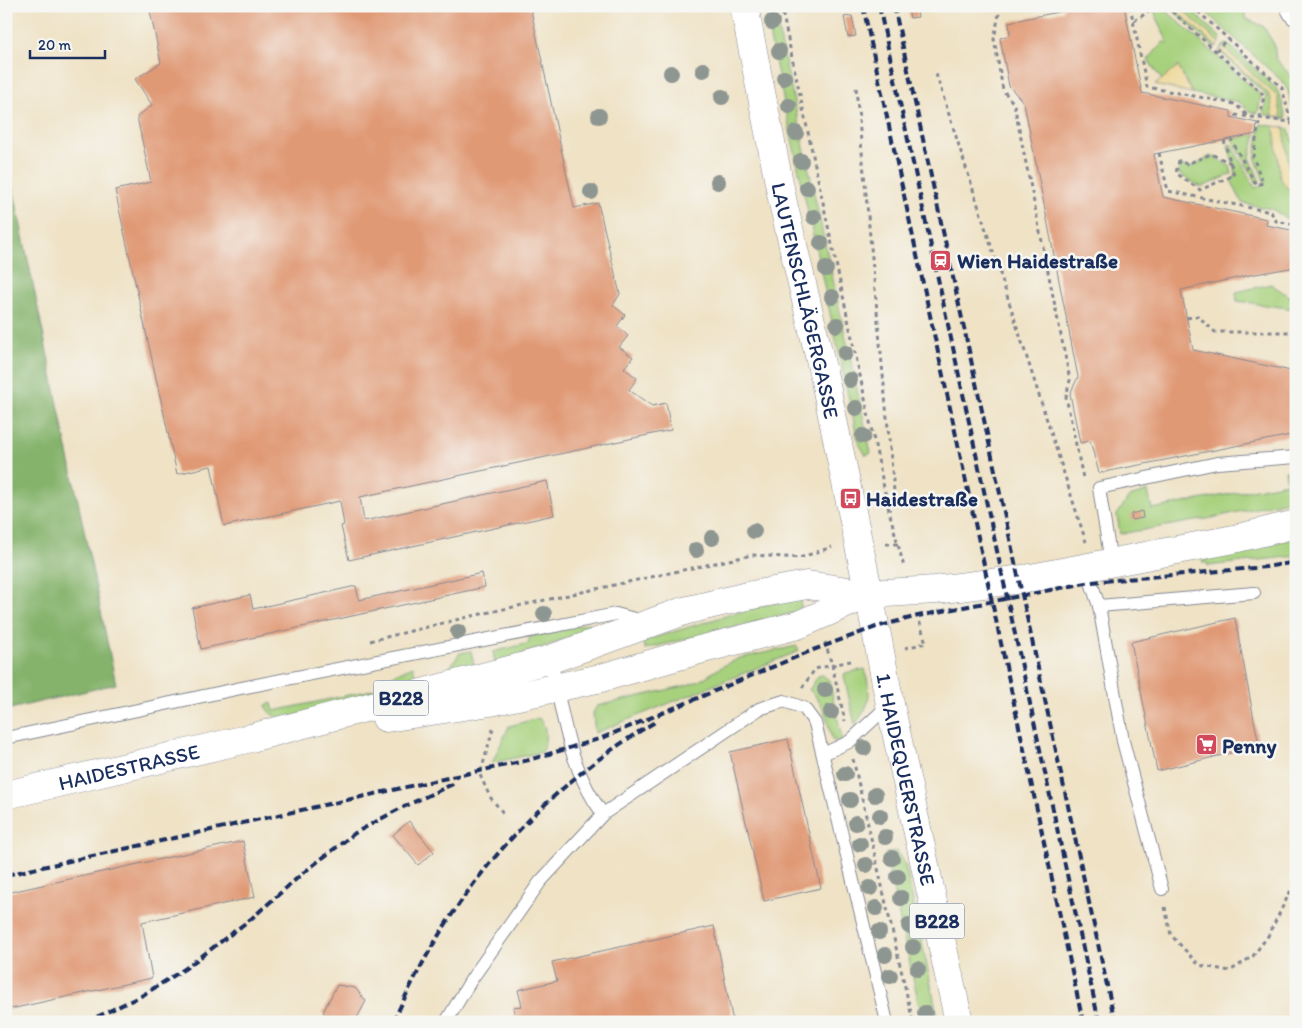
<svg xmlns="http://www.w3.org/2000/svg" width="1302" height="1028" viewBox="0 0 1302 1028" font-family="Itim,sans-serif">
<rect width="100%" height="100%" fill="#f6f6f2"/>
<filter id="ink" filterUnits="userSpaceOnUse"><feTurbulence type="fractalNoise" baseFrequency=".02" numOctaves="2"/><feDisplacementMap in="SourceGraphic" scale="10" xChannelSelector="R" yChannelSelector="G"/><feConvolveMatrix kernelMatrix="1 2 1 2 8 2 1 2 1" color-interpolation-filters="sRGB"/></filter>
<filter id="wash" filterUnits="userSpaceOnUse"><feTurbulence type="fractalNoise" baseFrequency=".0096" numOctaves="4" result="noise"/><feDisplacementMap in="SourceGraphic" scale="20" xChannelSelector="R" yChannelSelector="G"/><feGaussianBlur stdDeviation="1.12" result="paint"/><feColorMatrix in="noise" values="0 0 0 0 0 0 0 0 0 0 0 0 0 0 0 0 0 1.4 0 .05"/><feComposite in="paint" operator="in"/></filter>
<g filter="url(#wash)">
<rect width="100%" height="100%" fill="#efe2c5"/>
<g fill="#a7d17d" stroke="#61806e">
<path d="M 766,6 L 773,6 L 871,453 L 866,455 L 859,444 L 856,432 L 769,34 Z"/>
<path d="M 1168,6 L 1186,6 L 1220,37 L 1220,42 L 1215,48 Z"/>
<path d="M 1199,6 L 1245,6 L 1245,18 L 1263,26 L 1274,44 L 1276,59 L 1296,82 L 1296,120 L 1288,91 L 1283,82 Z"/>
<path d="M 1162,7 L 1259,93 L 1261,97 L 1258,113 L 1251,112 L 1239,102 L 1192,93 L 1178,67 L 1162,80 L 1148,60 L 1163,42 L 1168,43 L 1154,11 Z"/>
<path d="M 1228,44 L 1276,88 L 1281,98 L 1286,119 L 1263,114 L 1266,98 L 1265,94 L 1219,51 L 1224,45 Z"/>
<path d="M 1261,124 L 1289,129 L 1296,152 L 1296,220 L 1285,218 L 1272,209 L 1242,203 L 1231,180 L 1235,177 L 1236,174 L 1228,145 L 1231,144 L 1255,188 L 1265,184 L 1255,157 Z"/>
<path d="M 1256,134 L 1250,157 L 1260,182 L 1257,183 L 1232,139 Z"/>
<path d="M 1209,157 L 1214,157 L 1230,166 L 1232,174 L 1202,187 L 1199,186 L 1178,173 L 1180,165 L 1189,168 Z"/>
<path d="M 1271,284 L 1296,301 L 1294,309 L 1237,301 L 1236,292 Z"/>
<path d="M 1296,469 L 1296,499 L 1207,519 L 1120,534 L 1117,515 L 1129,497 L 1148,491 L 1152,509 L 1287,483 L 1285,471 Z"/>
<path d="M 1296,538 L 1296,556 L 1208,566 L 1208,564 L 1202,562 L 1203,560 Z"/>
<path d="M 799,596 L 802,611 L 645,649 L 643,641 L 732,614 Z"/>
<path d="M 589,623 L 591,631 L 495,663 L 493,652 L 529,643 L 529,637 Z"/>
<path d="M 797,646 L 799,651 L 595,733 L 593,713 L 597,706 L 684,686 L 699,681 L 723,666 L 740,658 Z"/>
<path d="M 471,651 L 475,669 L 282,719 C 274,716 268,714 266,705 L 272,703 L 274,711 L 386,687 L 385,680 L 386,678 L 413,666 L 416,678 L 447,671 L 460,653 Z"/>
<path d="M 865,669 C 871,696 872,702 855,725 L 844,676 L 845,673 Z"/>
<path d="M 822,675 L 829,680 L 842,738 L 839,742 L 832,740 C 827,720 825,704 809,690 L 818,676 Z"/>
<path d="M 539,718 C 548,728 546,740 542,752 L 492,763 L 509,726 Z"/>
<path d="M 896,851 L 905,864 L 939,1022 L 923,1022 L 885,854 Z"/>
</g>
<path fill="#85b36c" stroke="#507165" d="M 6,154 L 116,684 L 6,710 Z"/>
<g fill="#eeda9e" stroke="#84847e">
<path d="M 1171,6 L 1178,6 L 1219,43 L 1216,46 Z"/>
<path d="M 1223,47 L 1277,96 L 1282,118 L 1273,116 L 1271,99 L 1268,93 L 1220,50 Z"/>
<path d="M 1178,66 L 1192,93 L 1155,85 Z"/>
<path d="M 1274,126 L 1284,128 L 1289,168 L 1296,178 L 1296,192 L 1287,188 L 1280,178 Z"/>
</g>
<g id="blocks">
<g fill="#e09975">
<path d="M 149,6 L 530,6 L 574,208 L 598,203 L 620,294 L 613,305 L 625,315 L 617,326 L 628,336 L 619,347 L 633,357 L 624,368 L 637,378 L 629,390 L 652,406 L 666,403 L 671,430 L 360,497 L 364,521 L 547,481 L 554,515 L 349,560 L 341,526 L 344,525 L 340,501 L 224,526 L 211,466 L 177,474 L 115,190 L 151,182 L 137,117 L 152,105 L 135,79 L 161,63 Z"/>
<path d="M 907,6 L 916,6 L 918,17 L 910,18 Z"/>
<path d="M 1064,6 L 1124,6 L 1142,93 L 1231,111 L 1231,117 L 1257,123 L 1256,134 L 1154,154 L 1163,197 L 1267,219 L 1266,225 L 1296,231 L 1296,267 L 1250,275 L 1181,290 L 1193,350 L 1296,372 L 1296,434 L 1099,473 L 1090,441 L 1080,443 L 1070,394 L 1078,377 L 1024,103 L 1009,86 L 1000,38 L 1010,35 L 1009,22 L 1063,11 Z"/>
<path d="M 852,16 L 856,36 L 848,37 L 844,17 Z"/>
<path d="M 1142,511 L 1143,518 L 1132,520 L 1131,514 Z"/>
<path d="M 482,573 L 485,587 L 201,649 L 192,608 L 250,595 L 253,609 L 356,586 L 359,600 Z"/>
<path d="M 1235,618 L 1259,746 L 1157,771 L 1131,642 Z"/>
<path d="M 788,739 L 821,888 L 764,901 L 730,752 Z"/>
<path d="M 409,821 L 434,852 L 418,865 L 393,835 Z"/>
<path d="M 243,841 L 255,897 L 142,922 L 152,978 L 6,1010 L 6,893 Z"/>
<path d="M 714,926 L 733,1022 L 516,1022 L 513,1007 L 522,1006 L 518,990 L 557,981 L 552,962 Z"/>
<path d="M 337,985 L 355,988 L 366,1001 L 355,1022 L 332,1022 L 323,1012 Z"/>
</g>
</g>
</g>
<g filter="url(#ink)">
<use href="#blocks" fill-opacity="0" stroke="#858892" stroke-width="1"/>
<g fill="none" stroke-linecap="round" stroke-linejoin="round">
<defs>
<g id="service">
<path d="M 1111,562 L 1099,488 L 1217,463 L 1296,457"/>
<path d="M 1086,567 L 1099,606"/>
<path d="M 6,738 L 241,688 L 616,614 L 642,621"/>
<path d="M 823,754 L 849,742 L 890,704"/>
<path d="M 603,814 L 759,709 L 784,701 L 804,708 L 815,723 L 887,1022"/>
<path d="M 1162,889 L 1123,741 L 1099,606 L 1254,593"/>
<path d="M 446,1022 L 471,980 L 540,882 L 603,814 C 569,769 562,712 551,659"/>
</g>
<path id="minor" d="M 1292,6 L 1296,13"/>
<path id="tertiary" d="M 869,594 L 935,590 L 1031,578 L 1234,539 L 1296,524"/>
<g id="secondary">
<path id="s1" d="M 744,6 L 783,203 L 825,381 L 869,594"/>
</g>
<g id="primary">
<path id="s2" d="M 869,594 L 890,704 L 959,1022"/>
<path d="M 386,718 L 490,702 L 601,678 L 699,650 L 798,625 L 869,594"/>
<path id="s3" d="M 6,795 L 251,738 L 551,659 L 684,611 L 747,596 L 807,585 L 869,594"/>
</g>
</defs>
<use href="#service" stroke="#858892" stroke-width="14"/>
<use href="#minor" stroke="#858892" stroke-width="26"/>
<use href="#tertiary" stroke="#858892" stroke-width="29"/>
<use href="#secondary" stroke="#858892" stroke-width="29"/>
<use href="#primary" stroke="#858892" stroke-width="29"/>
<g stroke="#858892" stroke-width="3" stroke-dasharray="4 4" stroke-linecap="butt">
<path d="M 781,6 L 889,511 L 904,567"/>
<path d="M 998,6 L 999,14 L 994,39 L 1003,90 L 1014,104 L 1070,380 L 1066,397 L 1083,478"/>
<path d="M 1130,6 L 1147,87 L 1235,104 L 1249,117"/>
<path d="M 1166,6 L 1264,95 L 1253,157 L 1263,183 L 1256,185 L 1231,139"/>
<path d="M 1192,6 L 1282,88 L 1291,122"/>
<path d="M 1134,21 L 1157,6"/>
<path d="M 1216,51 L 1227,39"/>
<path d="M 936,74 L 1086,542"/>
<path d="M 856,88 L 895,502 L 889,510"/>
<path d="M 1235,115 L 1291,122 L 1296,137"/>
<path d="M 1224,140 L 1234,175 L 1200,190 L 1176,173 L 1179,161 L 1187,164 L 1211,154 L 1231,163"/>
<path d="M 1159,153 L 1168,191 L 1271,212 L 1276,221 L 1296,225"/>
<path d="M 1187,318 L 1198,316 L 1215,332 L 1296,332"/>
<path d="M 886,544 L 898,544"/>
<path d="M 370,641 L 472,616 L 752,555 L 799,558 L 832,547"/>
<path d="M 825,642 L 832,665 L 845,721"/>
<path d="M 905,648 L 926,643 L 918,617"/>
<path d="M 802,688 L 815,669 L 855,660"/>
<path d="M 493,729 L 480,775 L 490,797 L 504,814"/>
<path d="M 853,759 L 913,1022"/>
<path d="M 1165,907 L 1171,935 L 1199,965 L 1230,971 L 1253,956 L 1268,936 L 1296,880"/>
</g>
<use href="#service" stroke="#fff" stroke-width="12"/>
<use href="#minor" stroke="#fff" stroke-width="24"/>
<use href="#tertiary" stroke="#fff" stroke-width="28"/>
<use href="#secondary" stroke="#fff" stroke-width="28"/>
<use href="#primary" stroke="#fff" stroke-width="28"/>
<g stroke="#1b2f5e" stroke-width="4" stroke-dasharray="8 4" stroke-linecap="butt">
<path d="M 863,6 L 1083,1022"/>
<path d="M 879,6 L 1099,1022"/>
<path d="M 894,6 L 1115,1022"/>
<path d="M 6,875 L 529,760 L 602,738 L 813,650 L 876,627 L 918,616 L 1091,582 L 1266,567 L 1296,562"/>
<path d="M 86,1022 L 143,995 L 186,968 L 252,918 L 303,873 L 355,833 L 399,809 L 455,783"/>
<path d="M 393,1022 C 411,984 430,947 453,913 C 504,836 576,768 655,722"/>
</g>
</g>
<g fill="#8e9691">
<circle cx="772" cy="22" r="8"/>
<circle cx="779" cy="51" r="8"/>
<circle cx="703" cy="70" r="8"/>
<circle cx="671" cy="73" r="8"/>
<circle cx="784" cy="78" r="8"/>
<circle cx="722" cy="97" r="8"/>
<circle cx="789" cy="106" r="8"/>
<circle cx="599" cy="116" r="8"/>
<circle cx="796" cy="133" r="8"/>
<circle cx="801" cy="161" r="8"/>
<circle cx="718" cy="182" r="8"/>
<circle cx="807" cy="188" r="8"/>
<circle cx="591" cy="192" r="8"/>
<circle cx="814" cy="217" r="8"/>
<circle cx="821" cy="243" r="8"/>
<circle cx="826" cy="269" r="8"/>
<circle cx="832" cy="297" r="8"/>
<circle cx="837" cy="325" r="8"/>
<circle cx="845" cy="353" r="8"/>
<circle cx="850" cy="380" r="8"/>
<circle cx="856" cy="408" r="8"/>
<circle cx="863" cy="436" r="8"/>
<circle cx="754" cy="531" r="8"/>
<circle cx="712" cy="538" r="8"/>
<circle cx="696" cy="550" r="8"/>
<circle cx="544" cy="614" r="8"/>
<circle cx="458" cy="632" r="8"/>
<circle cx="825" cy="690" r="8"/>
<circle cx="831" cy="712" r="8"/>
<circle cx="864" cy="748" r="8"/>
<circle cx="845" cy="774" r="8"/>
<circle cx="875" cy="795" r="8"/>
<circle cx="850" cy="800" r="8"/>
<circle cx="880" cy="816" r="8"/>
<circle cx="856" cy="823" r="8"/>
<circle cx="885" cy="837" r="8"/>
<circle cx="860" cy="844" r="8"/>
<circle cx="892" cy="858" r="8"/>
<circle cx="866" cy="865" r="8"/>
<circle cx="898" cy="877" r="8"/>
<circle cx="870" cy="888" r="8"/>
<circle cx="901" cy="898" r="8"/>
<circle cx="876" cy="908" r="8"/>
<circle cx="909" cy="926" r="8"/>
<circle cx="879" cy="932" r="8"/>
<circle cx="913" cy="947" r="8"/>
<circle cx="885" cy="955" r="8"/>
<circle cx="918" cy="969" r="8"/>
<circle cx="890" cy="976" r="8"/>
<circle cx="925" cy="1013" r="8"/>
</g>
</g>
<defs>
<symbol id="station-square" viewBox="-11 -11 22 22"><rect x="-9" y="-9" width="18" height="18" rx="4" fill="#d1495b" stroke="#f6f6f2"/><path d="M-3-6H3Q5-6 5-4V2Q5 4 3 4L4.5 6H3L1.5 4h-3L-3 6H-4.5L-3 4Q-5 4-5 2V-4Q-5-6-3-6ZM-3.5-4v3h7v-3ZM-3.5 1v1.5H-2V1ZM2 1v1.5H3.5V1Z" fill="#fff"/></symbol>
<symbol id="bus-square" viewBox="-11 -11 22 22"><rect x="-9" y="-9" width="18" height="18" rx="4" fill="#d1495b" stroke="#f6f6f2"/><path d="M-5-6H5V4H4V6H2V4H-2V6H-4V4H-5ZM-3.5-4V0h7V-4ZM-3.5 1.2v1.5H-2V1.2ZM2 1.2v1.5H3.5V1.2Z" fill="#fff"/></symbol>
<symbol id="supermarket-square" viewBox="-11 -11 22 22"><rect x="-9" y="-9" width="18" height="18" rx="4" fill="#d1495b" stroke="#f6f6f2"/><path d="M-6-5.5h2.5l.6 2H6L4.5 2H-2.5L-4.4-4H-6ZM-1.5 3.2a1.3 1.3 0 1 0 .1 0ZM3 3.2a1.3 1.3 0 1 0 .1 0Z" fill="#fff"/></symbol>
</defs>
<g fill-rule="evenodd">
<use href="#station-square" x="928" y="248" width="25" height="25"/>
<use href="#bus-square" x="838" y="486" width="25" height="25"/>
<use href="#supermarket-square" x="1194" y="732" width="25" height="25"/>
</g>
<g text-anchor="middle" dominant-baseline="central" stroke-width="5" stroke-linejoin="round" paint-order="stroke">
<g fill="#f6f6f2" stroke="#5d6b8a" stroke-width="1">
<rect x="373.5" y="680.5" width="55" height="35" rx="4"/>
<rect x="909.5" y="903.5" width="55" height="35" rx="4"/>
</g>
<g font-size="20" font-weight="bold" fill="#1b2f5e">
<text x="401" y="698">B228</text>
<text x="937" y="921">B228</text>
</g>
<g font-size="21" font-weight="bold" fill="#1b2f5e" stroke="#f6f6f2" text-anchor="start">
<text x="957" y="260">Wien Haidestraße</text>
<text x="866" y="498">Haidestraße</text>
<text x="1222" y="745">Penny</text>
</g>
<g font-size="21" fill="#1b2f5e" stroke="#f6f6f2">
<text stroke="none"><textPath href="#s1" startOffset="301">LAUTENSCHLÄGERGASSE</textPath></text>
<text stroke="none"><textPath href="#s3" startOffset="126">HAIDESTRASSE</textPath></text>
<text stroke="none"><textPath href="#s2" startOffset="189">1. HAIDEQUERSTRASSE</textPath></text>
</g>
</g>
<rect width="1302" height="1028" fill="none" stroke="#f6f6f2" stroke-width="25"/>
<path d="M30 50v8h75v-8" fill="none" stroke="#1b2f5e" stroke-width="2.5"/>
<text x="38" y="50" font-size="15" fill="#1b2f5e" stroke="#f6f6f2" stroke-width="4" paint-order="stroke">20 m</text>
</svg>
